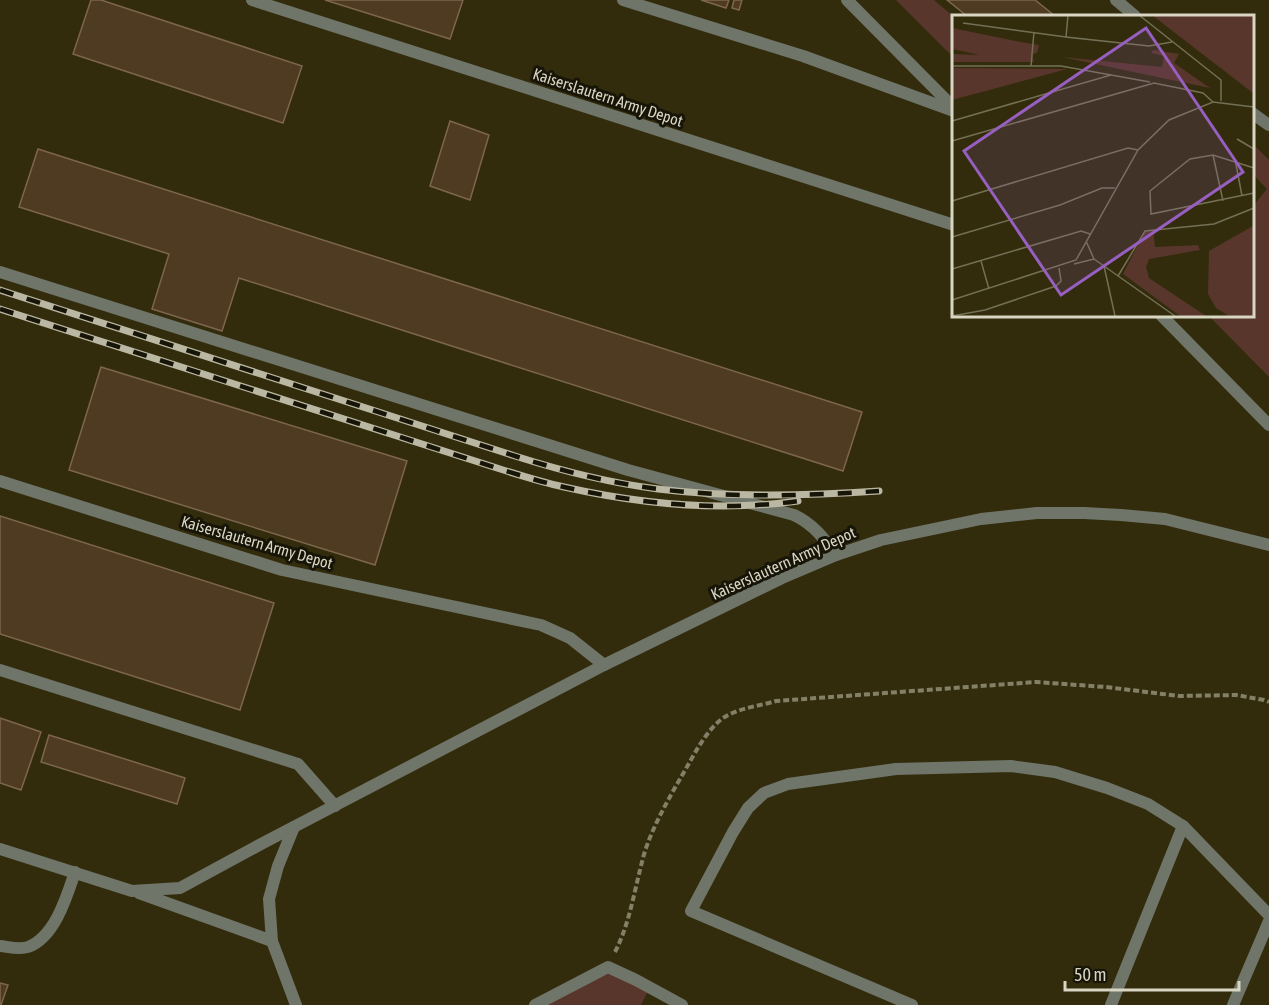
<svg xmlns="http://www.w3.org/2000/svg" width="1269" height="1005" viewBox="0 0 1269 1005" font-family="'Asap Condensed',sans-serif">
<rect width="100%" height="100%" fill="#322c0d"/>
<g fill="#59362b">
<path d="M 896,0 L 934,0 L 954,17 L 954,58 Z"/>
<path d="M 1253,144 L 1269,160 L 1269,377 L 1208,315 L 1252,315 L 1253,206 L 1267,189 L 1253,174 Z"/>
<path d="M 608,967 L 650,987 L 641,1005 L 535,1005 Z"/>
</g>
<g fill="#4f3a22" stroke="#7d664d" stroke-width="1.5">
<path d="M 91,0 L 101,0 L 302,66 L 283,123 L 73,54 Z"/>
<path d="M 325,0 L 463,0 L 450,39 Z"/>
<path d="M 701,0 L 729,0 L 726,8 Z"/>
<path d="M 734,0 L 742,0 L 739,10 L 732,8 Z"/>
<path d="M 947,0 L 1035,0 L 1055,16 L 967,16 Z"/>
<path d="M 450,121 L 489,135 L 470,200 L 430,186 Z"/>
<path d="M 38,149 L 862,412 L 843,471 L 239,278 L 222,331 L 152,309 L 169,254 L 19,207 Z"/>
<path d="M 101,367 L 407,461 L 375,565 L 69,470 Z"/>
<path d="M 0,516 L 274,603 L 240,710 L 0,634 Z"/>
<path d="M 0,718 L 41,732 L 21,790 L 0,783 Z"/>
<path d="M 49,735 L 185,778 L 177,804 L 41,762 Z"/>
<path d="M 0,983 L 8,985 L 1,1005 L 0,1005 Z"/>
</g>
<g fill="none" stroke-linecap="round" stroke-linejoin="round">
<path stroke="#848067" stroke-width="4" stroke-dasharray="6 3" stroke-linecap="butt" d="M 615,952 C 631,921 635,885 645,851 C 655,821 672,793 688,765 C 697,749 708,729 723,718 C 738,708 759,706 776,701 L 1036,682 L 1106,687 L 1179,696 L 1236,695 L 1264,700 L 1269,702"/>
<g stroke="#6f7568" stroke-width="12">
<path d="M 252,0 L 954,225"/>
<path d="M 623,0 L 803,56 L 954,111"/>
<path d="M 847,0 L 954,108"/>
<path d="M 1116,0 L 1135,16"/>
<path d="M 1252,113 L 1269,125"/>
<path d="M 0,272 L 628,470 L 794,515 C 813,524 824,538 836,555"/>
<path d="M 1161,315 L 1269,425"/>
<path d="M 0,481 L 282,570 L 541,625 L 570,638 L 604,665"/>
<path d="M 0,670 L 298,764 L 335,806"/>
<path d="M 0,849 L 132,891 L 180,888 L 263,843 L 604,665 L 782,578 L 836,555 L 881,540 L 981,519 L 1037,513 L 1084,513 L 1121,515 L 1165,519 L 1269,545"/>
<path d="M 139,893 L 272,941 L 269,899 L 278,866 L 294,827"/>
<path d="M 272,941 L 296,1005"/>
<path d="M 0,946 C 9,947 20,950 28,947 C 55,937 67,896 75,872"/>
<path d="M 535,1005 L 608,967 L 636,980 L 682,1005"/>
<path d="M 912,1005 L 691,911 L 733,832 L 748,808 L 764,793 L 788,784 L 896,769 L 1011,766 L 1055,772 L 1107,788 L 1148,804 L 1183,826 L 1269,915"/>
<path d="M 1111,1005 L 1183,826"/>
<path d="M 1233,1005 L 1269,921"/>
</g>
<defs>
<g id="rail">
<path d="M 0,290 L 515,456 C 562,471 610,483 658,489 C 731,498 806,496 879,491"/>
<path d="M 0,309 L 497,468 C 519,475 541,482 564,487 C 640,504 720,512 798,501"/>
</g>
</defs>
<use href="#rail" stroke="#bab7a2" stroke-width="7"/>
<use href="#rail" stroke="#171408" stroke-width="4.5" stroke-dasharray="14" stroke-linecap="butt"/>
</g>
<g text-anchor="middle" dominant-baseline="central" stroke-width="6" stroke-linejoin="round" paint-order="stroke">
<g font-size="16" fill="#d8d5c3" stroke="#171408">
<text transform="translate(608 97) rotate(18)">Kaiserslautern Army Depot</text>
<text transform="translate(257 542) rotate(16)">Kaiserslautern Army Depot</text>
<text transform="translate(783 563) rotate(-24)">Kaiserslautern Army Depot</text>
</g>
</g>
<g transform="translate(952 15)">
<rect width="302" height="302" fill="#322c0d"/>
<path d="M 200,0 L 301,0 L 301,78 L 249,38 ZM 0,13 L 74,28 L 87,30 L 85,38 L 80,39 L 82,47 L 0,47 L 0,39 L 28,40 L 0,34 ZM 201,35 L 227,39 L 222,48 L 258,73 L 110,42 L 210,52 L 212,41 L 199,38 ZM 0,53 L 115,54 L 0,85 ZM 301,211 L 301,301 L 277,301 L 264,293 L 256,279 L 257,236 ZM 201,214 L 203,232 L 246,230 L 248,235 L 197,244 L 194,252 L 197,263 L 254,301 L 228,301 L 171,259 L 193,216 Z" fill="#59362b"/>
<path fill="none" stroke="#747056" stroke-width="1.5" d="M 116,0 L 114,22 L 197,31 L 220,27M 187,0 L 269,65 L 269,86M 11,8 L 114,22M 0,51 L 109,51 L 198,67M 79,51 L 82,17M 0,106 L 159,60M 285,124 L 302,134M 0,126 L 202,68 L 251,78 L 261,87M 261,140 L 271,186M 283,144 L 290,181M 302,153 L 261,140 L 238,144 L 198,176 L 199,199 L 302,178M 0,186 L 176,133 L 186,135M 0,222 L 108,190 L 150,173 L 163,173M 142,244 L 223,301M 29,246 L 37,274M 122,249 L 142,244 L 134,226M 152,251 L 163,301M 0,254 L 129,216 L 138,219M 166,261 L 193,216 L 262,209 L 302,193M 0,285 L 124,245 L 186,135 L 217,105 L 261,87 L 302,92M 0,301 L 33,295 L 104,271 L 109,266 L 107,253"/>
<path fill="#975fc0" fill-opacity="0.15" stroke="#975fc0" stroke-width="3" d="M 194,13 L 291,157 L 109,280 L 12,136 Z"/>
<rect width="302" height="302" fill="none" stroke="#d8d5c3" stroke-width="3"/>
</g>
<path d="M1065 981v9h174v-9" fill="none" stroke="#d8d5c3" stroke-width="3"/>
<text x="1074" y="981" font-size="18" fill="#d8d5c3" stroke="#171408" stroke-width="4.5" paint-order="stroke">50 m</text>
</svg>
